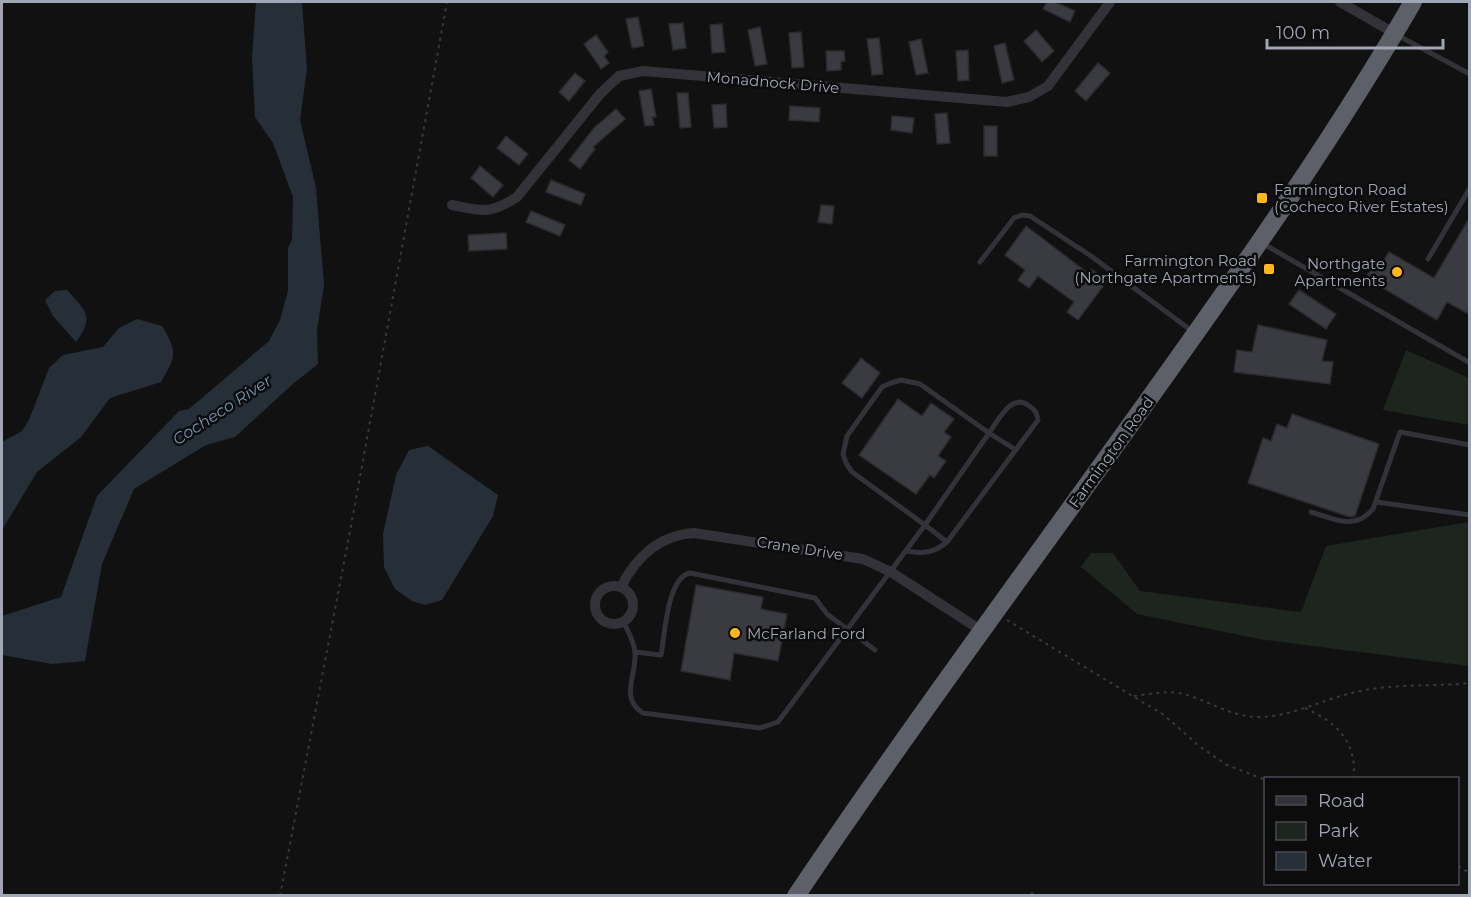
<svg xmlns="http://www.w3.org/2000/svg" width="1471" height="897" viewBox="0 0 1471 897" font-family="Montserrat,sans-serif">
<rect width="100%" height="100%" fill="#111112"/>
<g fill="#1d251e">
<path d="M 1406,350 L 1469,378 L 1469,425 L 1383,410 Z"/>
<path d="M 1469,522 L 1469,666 L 1259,639 L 1137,614 L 1081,567 L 1091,553 L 1113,553 L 1140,591 L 1301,612 L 1326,546 Z"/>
</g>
<g fill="#262f37">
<path d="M 256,2 L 302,2 L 307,69 L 300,120 L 316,188 L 324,285 L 317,330 L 318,364 L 294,383 L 235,437 L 206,445 L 134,489 L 102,564 L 85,661 L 52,664 L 2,655 L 2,616 L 61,597 L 97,496 L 179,411 L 189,409 L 269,341 L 280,320 L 288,291 L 288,248 L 292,240 L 293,197 L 273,143 L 255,117 L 252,56 Z"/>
<path d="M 67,290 C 86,311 95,317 76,342 L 53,316 L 45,300 L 55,291 Z"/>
<path d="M 137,319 L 162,326 C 178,353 176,356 161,382 L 110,398 L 81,437 L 37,472 L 2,530 L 2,442 L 22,431 L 29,420 L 49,368 L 63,355 L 103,347 L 119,328 Z"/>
<path d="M 428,446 L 498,495 L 493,516 L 442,600 L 425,605 L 412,601 L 395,589 L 384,567 L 383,534 L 396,475 L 409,450 Z"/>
</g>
<g fill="#3a3b40" stroke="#2b2b2f" stroke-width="1.5">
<path d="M 1047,2 L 1055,2 L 1075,11 L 1070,22 L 1043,9 Z"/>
<path d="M 638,17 L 644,46 L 632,48 L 626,19 Z"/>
<path d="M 683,23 L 686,48 L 673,50 L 669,24 Z"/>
<path d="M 722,24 L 725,52 L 712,53 L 710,25 Z"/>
<path d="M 760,27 L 767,64 L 755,66 L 748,30 Z"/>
<path d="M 1036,30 L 1054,51 L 1042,62 L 1024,41 Z"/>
<path d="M 801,32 L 804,67 L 792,68 L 789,33 Z"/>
<path d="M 596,35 L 608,52 L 604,56 L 609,63 L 601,69 L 584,44 Z"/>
<path d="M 879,38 L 883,74 L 872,75 L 867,39 Z"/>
<path d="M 921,39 L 928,73 L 916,75 L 909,42 Z"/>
<path d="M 1005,43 L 1014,80 L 1002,83 L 994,46 Z"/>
<path d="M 968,50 L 969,80 L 958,81 L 956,51 Z"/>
<path d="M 826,51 L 844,51 L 845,61 L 841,62 L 841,70 L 827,71 Z"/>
<path d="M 1098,63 L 1110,73 L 1086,101 L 1075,91 Z"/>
<path d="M 575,73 L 585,81 L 569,101 L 559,92 Z"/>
<path d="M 651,89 L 656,117 L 652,117 L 654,125 L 645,126 L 639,91 Z"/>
<path d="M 677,93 L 688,93 L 691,127 L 680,128 Z"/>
<path d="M 726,104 L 727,127 L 714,128 L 712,105 Z"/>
<path d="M 790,106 L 820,108 L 819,122 L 789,120 Z"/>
<path d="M 616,109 L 625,119 L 593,147 L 595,149 L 580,169 L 569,160 L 594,128 Z"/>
<path d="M 947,113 L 950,143 L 937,144 L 935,114 Z"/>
<path d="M 892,116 L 914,118 L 912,133 L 891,130 Z"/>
<rect x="984" y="126" width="13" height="30"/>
<path d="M 506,136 L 528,154 L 519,165 L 497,148 Z"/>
<path d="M 480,166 L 503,185 L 493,197 L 471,178 Z"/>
<path d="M 551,180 L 585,194 L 581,205 L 546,192 Z"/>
<path d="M 821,205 L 834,206 L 832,224 L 818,222 Z"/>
<path d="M 531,211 L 565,225 L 560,236 L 526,222 Z"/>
<path d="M 1470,217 L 1470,315 L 1447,302 L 1437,320 L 1366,278 L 1375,263 L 1380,266 L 1389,252 L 1434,278 Z"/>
<path d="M 1026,226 L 1088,273 L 1091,269 L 1107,281 L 1078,320 L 1067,312 L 1074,302 L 1038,276 L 1029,288 L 1018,280 L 1025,270 L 1005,255 Z"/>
<path d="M 506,233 L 507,249 L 469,251 L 468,235 Z"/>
<path d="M 1299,290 L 1336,314 L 1326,329 L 1289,304 Z"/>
<path d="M 1258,325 L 1327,340 L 1322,361 L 1333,362 L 1330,384 L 1234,372 L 1237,350 L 1252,352 Z"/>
<path d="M 861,358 L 880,373 L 862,398 L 842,383 Z"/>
<path d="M 898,399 L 922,416 L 931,403 L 954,419 L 944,432 L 951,437 L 938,456 L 946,461 L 934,478 L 930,475 L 916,494 L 859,455 Z"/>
<path d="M 1292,414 L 1379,444 L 1355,516 L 1350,517 L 1248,483 L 1263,438 L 1271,441 L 1277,424 L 1287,428 Z"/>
<path d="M 696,585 L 763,597 L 761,609 L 787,614 L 778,661 L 734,653 L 730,680 L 681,671 Z"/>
</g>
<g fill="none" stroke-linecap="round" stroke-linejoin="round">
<g stroke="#37393f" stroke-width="2" stroke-dasharray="3 4.5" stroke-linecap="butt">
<path d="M 1007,620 L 1164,715 L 1199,746 L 1227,765 L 1266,780"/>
<path d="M 1134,696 C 1151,694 1168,690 1184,694 C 1209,701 1232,717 1258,717 C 1292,717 1323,699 1356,692 C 1393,683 1431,687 1470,683"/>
<path d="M 1305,708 C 1337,723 1356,740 1354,778"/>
<path d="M 1458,866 L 1470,873"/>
<path d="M 280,896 L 351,526 L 447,2"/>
</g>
<g stroke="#323238" stroke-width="5">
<path d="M 1397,35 L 1470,74"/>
<path d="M 1262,243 L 1470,363"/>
<path d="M 1428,259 L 1470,188"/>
<path d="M 980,262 L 1014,218 L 1022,215 L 1030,216 L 1091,256 L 1192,331"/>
<path d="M 1376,502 L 1470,515"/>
<path d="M 1311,512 C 1335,519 1355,531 1373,509 L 1400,432 L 1470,445"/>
<path d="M 947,542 L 925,525 L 989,433 L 1016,450"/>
<path d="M 623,621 C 628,631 634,641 635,652 C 637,675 619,698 643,713 L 760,728 L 778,722 L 925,525 L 852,472 L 846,463 L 843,454 L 847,436 L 882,387 L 891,383 L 901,380 L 920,384 L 989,433 C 998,421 1011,393 1028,405 C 1034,409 1037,412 1038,420 L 947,542 C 934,553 923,554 906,551"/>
<path d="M 635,652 L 661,655 C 665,634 667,578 690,573 L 815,598 L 827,614 L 875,650"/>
<path d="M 1031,896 L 1032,895"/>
</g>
<g stroke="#323238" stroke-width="10">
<path d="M 1340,2 L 1394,33"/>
<path d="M 452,205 C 482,211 489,215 517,197 L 600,94 L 619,76 L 643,71 L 1007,102 L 1029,97 L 1048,86 L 1110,2"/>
<circle cx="614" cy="605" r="19"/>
<path d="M 621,587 C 636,557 660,535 694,533 L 863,559 L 891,572 L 982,631"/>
</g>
<path stroke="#5d6069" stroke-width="18" d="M 796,896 C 915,719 1043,548 1166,375 C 1253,253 1338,131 1413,2"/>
</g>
<g fill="#ffb71d" stroke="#0c0c0d" stroke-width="2">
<rect x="1256" y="192" width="12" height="12" rx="3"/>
<rect x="1263" y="263" width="12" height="12" rx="3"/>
<circle cx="1397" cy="272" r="6"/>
<circle cx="735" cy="633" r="6"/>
</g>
<g text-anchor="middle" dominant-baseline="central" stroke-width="5" stroke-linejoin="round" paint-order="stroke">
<g font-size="15" fill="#a1a6b4" stroke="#0c0c0d">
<text transform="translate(773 82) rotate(5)">Monadnock Drive</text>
<text transform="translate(1111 452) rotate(-54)">Farmington Road</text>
<text transform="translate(800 548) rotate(9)">Crane Drive</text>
</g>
<g font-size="15" fill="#a1a6b4" stroke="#0c0c0d" text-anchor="start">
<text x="1274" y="189">Farmington Road<tspan x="1274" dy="17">(Cocheco River Estates)</tspan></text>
<text x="1257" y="260" text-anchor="end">Farmington Road<tspan x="1257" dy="17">(Northgate Apartments)</tspan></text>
<text x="1385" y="263" text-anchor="end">Northgate<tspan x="1385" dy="17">Apartments</tspan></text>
<text x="747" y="633">McFarland Ford</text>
</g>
<g font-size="16" font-style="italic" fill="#7594b3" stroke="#0c0c0d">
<text transform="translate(222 410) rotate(-33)">Cocheco River</text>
</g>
</g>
<rect width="1471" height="897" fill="none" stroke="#a1a6b4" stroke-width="6"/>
<rect x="1264" y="777" width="195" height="108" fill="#0c0c0d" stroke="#484a50" stroke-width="1.5"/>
<rect x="1276" y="796" width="30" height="9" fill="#323238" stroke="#484a50" stroke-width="1.5"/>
<text x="1318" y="807" font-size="18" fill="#a1a6b4">Road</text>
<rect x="1276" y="822" width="30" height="18" fill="#1d251e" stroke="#484a50" stroke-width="1.5"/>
<text x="1318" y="837" font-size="18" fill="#a1a6b4">Park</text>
<rect x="1276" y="852" width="30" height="18" fill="#262f37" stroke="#484a50" stroke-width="1.5"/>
<text x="1318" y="867" font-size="18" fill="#a1a6b4">Water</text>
<path d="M1267 39v9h176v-9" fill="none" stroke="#a1a6b4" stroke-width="3"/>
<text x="1276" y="39" font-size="18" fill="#a1a6b4" stroke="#0c0c0d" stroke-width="4.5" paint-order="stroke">100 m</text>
</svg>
